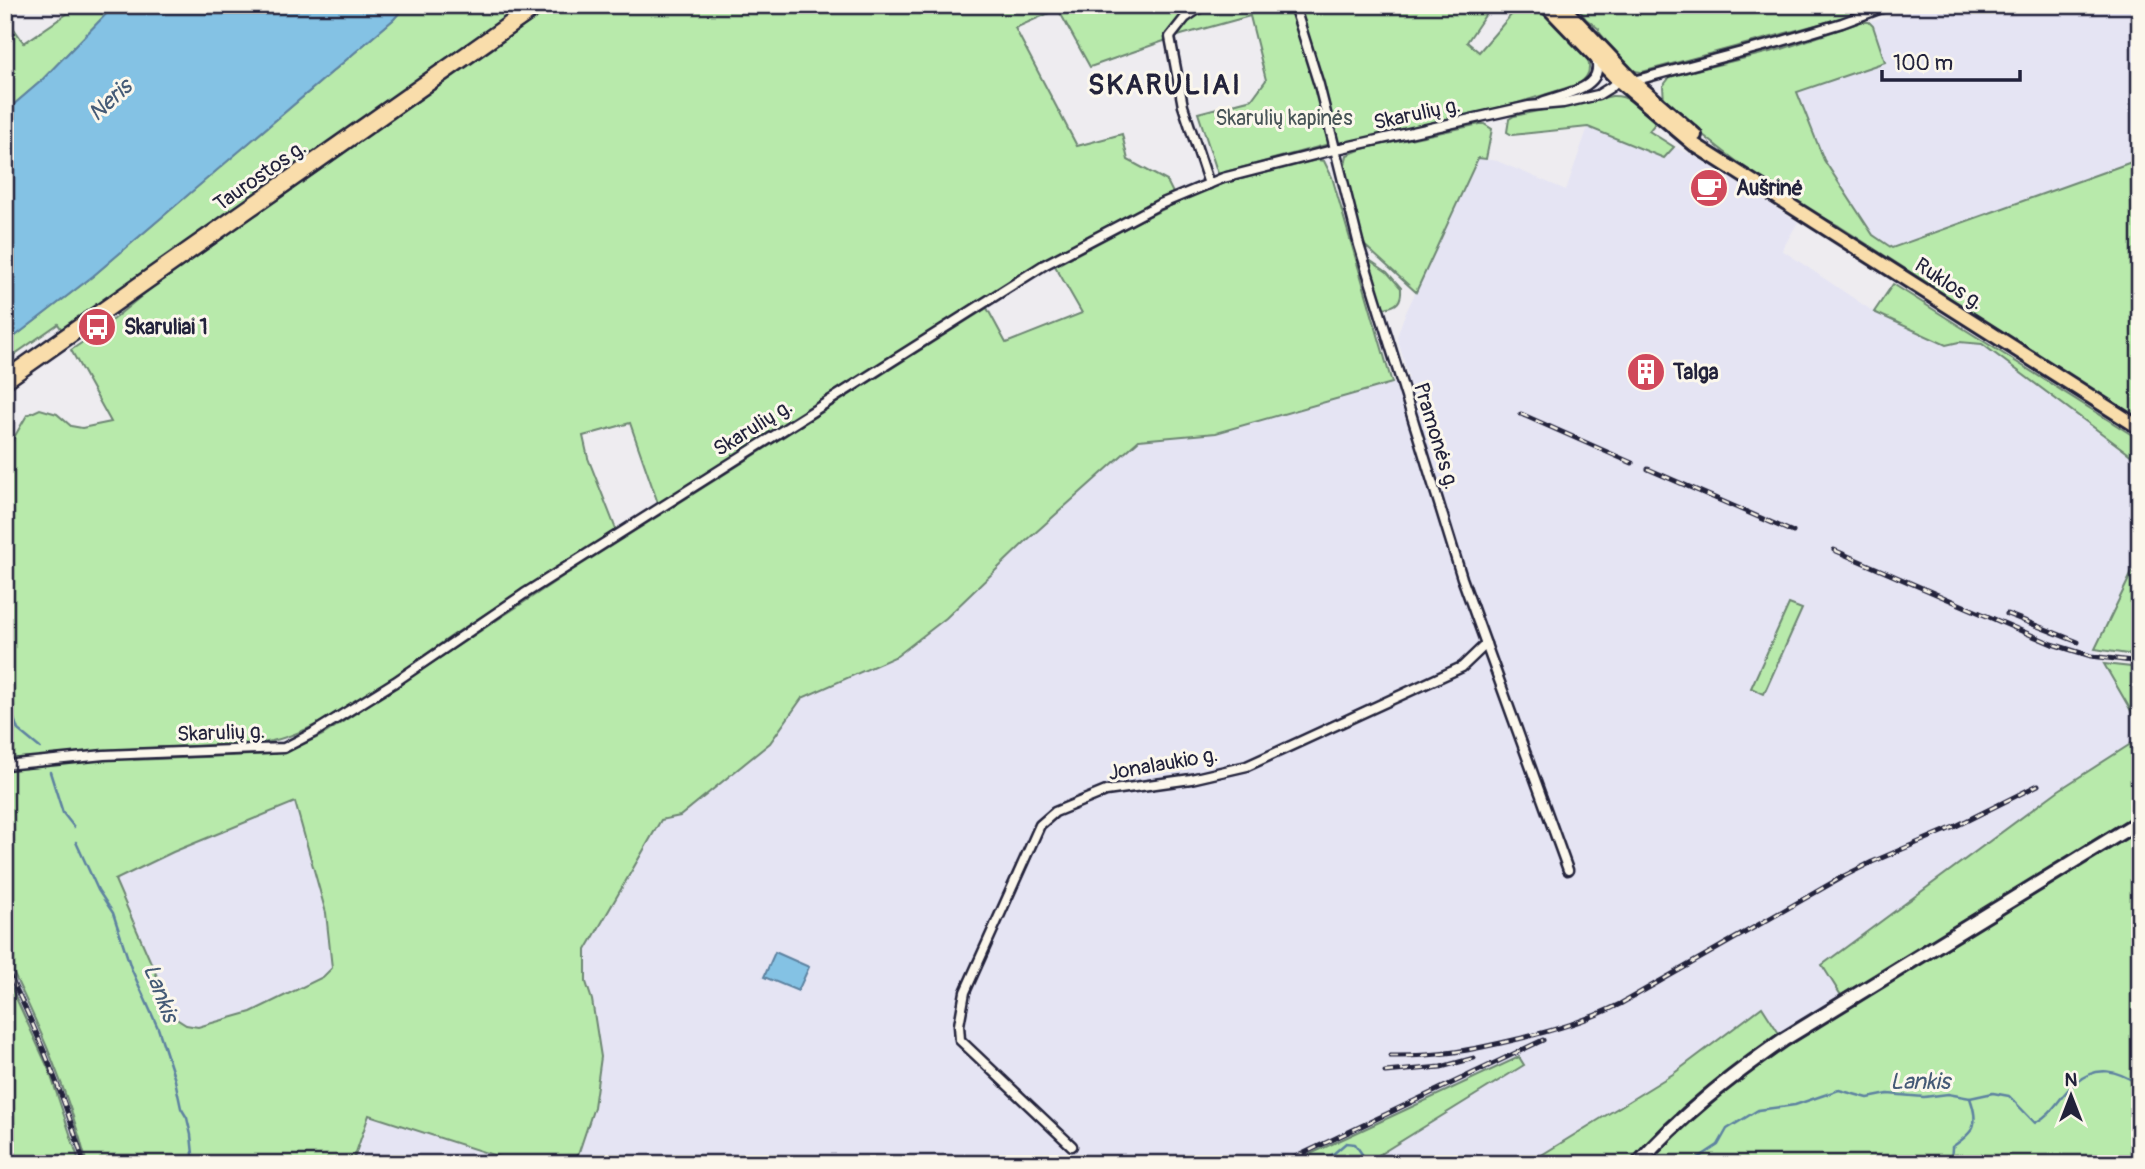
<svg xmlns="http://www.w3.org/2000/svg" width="2145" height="1169" viewBox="0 0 2145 1169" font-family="Pangolin,sans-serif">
<rect width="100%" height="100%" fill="#eeecf0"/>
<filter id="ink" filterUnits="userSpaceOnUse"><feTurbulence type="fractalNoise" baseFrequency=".0143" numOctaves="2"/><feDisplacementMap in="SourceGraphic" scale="14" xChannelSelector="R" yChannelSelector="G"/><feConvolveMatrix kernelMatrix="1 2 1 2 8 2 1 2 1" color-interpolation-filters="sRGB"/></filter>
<g filter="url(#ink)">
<g fill="#e5e4f3">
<path d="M 1936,5 L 2140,5 L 2140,159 L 1892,248 L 1873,235 L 1824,160 L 1797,92 L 1885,62 L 1873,26 L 1869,22 Z"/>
<path d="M 1588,127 L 1664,158 L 1674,147 L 1693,155 L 1798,222 L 1782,250 L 1874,312 L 1946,345 L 1959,342 L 1982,344 L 2140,462 L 2140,556 L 2095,649 L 2137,720 L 2140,719 L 2140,738 L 2059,790 L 1822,965 L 1842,997 L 1780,1035 L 1762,1007 L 1673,1074 L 1527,1164 L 1364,1164 L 1523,1065 L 1519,1057 L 1289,1164 L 575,1164 L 594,1107 L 592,1000 L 586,982 L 586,950 L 661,820 L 681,816 L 769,743 L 802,698 L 897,656 L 946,618 L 1025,542 L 1139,440 L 1216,433 L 1409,378 L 1397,337 L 1403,319 L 1478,158 L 1497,161 L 1566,190 Z"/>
<path d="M 295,802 L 326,913 L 332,968 L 322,977 L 251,1012 L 198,1027 L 185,1025 L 175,1018 L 115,880 L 173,852 Z"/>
<path d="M 5,956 L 29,1005 L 57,1071 L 77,1128 L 87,1164 L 80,1164 L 49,1070 L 5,974 Z"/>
<path d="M 369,1114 L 417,1128 L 521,1164 L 352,1164 Z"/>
</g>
<g fill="#b8eaab" stroke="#6d8673" stroke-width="2" fill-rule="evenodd">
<path d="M 80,5 L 115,5 L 40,82 L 5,112 L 5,16 L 24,43 Z"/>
<path d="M 406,5 L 523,5 L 62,330 L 58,324 L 5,361 L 5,344 L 93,276 L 394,19 Z"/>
<path d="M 554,5 L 1492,5 L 1467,42 L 1479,52 L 1511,15 C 1534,0 1556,22 1570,38 C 1577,46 1588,54 1589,65 C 1590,74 1585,79 1579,84 L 1511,105 L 1348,142 L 1329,144 L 1218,174 L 1198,113 L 1252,99 L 1266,80 L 1250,16 L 1181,35 L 1090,67 L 1058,9 L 1015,28 L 1077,146 L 1122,134 L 1128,160 L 1167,181 L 1173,193 L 1076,244 L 660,509 L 630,423 L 583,436 L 588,458 L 617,532 C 564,564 511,597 459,631 C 404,668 327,733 262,743 L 131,749 L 134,760 L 273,754 L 291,750 L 323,735 L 565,575 L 987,308 L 1006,343 L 1082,313 L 1055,266 L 1145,218 L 1210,187 L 1317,160 L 1324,161 L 1332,177 L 1392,383 L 1216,433 L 1139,440 L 1025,542 L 946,618 L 897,656 L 802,698 L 770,743 L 680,816 L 661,820 L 586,950 L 586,982 L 592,1000 L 601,1057 L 594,1107 L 575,1164 L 521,1164 L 369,1115 L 352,1164 L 87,1164 C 68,1091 38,1023 5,956 L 5,453 L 27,415 L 40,409 L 57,414 L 71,426 L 82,428 L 111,422 L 71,350 L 95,334 L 149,290 ZM 295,802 L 326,913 L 332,968 L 323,977 L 251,1012 L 198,1027 L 186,1025 L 175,1018 L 115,880 L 173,852 Z"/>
<path d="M 1576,5 L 1851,5 L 1853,11 L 1849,16 L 1642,72 C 1623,72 1615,53 1603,40 L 1604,38 L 1598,31 L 1599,29 L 1586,19 Z"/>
<path d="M 1861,22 L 1869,22 L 1873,26 L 1885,62 L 1797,92 L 1824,160 L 1873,235 L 1892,248 L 2140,159 L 2140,421 L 1839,226 C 1775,194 1718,149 1664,102 L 1663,86 L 1670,77 L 1676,75 L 1782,49 Z"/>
<path d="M 1612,96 C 1631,95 1641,109 1654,121 L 1654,125 L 1649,131 L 1674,147 L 1664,158 L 1588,127 L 1512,135 L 1507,132 L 1509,119 L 1514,116 Z"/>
<path d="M 1480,124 L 1484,124 L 1492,129 L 1486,159 L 1478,158 L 1416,292 L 1362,243 L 1344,170 L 1347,155 L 1362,149 Z"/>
<path d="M 1368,259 L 1387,272 L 1401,288 C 1402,302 1397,306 1384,308 L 1381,305 Z"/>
<path d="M 1893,284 L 2140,440 L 2140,462 L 1982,344 L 1959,342 L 1946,345 L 1874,312 Z"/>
<path d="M 2140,556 L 2140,656 L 2095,649 Z"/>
<path d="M 1789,604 L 1802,609 L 1764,694 L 1751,688 Z"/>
<path d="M 2104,664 L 2140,668 L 2140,719 L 2137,721 Z"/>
<path d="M 2140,738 L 2140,1164 L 1527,1164 L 1673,1074 L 1762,1007 L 1780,1035 L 1842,997 L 1822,965 L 2059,790 Z"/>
<path d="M 5,974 L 49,1070 L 80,1164 L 5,1164 Z"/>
<path d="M 1519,1057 L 1524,1065 L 1364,1164 L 1289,1164 Z"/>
</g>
<g fill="#84c2e4" stroke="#5d82a0" stroke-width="2">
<path d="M 115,5 L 406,5 L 394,19 L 93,276 L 5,344 L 5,112 L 40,82 Z"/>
<path d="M 775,952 L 809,967 L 798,991 L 764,977 Z"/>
</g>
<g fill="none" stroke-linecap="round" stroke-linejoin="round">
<g stroke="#5d82a0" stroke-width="2.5">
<path d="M 5,694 L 18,730 L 40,748"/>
<path d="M 50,772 L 63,813 L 74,827"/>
<path d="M 76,842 L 98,890 L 113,913 L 131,968 L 158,1028 L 175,1080 L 181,1108 L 187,1118 L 191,1135 L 194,1164"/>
<path d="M 1312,1164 L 1332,1155 L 1346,1143 L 1355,1144 L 1364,1157"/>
<path d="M 1689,1164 L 1718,1145 L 1727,1129 L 1758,1110 L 1795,1105 L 1839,1090 L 1868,1098 L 1888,1094 L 1924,1097 L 1948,1094 L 1970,1098 L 1993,1093 L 2009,1096 L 2035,1123 C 2055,1112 2059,1097 2074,1084 C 2097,1064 2117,1070 2140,1085"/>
<path d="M 1951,1164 L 1952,1147 C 1974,1132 1980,1125 1970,1098"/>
</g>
<defs>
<g id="street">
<path d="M 1204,5 L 1185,18 L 1170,37 L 1183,106 L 1209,184"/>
<path d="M 1294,5 L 1319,85 L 1359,245 L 1462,578 L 1568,870"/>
<path d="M 1633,81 L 1779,42 L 1842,23 L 1890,5"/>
<path d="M 1542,102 C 1562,94 1605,89 1596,60"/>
<path d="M 5,765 L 104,755 L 284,748 L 313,733 L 395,682 L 524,594 L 1044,265 L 1158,205 L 1223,178 L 1337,149 L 1529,106 L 1563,103 L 1598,95 L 1611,87 L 1618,80 L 1618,76"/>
<path d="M 1072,1146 L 960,1040 L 959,1025 L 965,992 L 1040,825 L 1055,812 L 1106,791 L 1191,779 L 1247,766 L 1462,667 L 1486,644"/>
</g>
<path id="secondary" d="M 1638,1164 C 1681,1115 1730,1077 1783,1040 L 2140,821"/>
<g id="primary">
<path d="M 1546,5 L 1618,80 L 1695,145 L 2140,428"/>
<path d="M 1561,5 L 1633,81 L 1695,135"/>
</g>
<path id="highway" d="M 5,380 L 538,5"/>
</defs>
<use href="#street" stroke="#22223b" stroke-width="13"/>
<use href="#secondary" stroke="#22223b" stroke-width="18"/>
<use href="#primary" stroke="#22223b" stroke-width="18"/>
<use href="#highway" stroke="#22223b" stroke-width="21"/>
<use href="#street" stroke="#fbf7ec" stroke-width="8"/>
<use href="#secondary" stroke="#fbf7ec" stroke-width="12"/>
<use href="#primary" stroke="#f9ddab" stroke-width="12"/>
<use href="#highway" stroke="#f9ddab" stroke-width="16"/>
<defs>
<g id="rail">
<path d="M 1521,414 L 1632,463"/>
<path d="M 1648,469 L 1793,532"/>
<path d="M 1834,550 L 2052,644 L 2091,656 L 2140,662"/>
<path d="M 2007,614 L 2078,642"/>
<path d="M 5,966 C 37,1030 64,1095 84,1164"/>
<path d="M 1390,1056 C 1437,1057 1472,1050 1518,1039 C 1555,1030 1586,1021 1620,1004 L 1844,876 L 1872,862 L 1954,827 L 2038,785"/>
<path d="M 1385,1072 L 1441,1067 L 1474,1058"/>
<path d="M 946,1159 L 958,1164"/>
<path d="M 1281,1164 L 1543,1040"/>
</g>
</defs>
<use href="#rail" stroke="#22223b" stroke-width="5"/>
<use href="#rail" stroke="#fbf7ec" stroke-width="2.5" stroke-dasharray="8" stroke-linecap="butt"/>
</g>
</g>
<defs>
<symbol id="cafe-disc" viewBox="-11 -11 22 22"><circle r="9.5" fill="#d1495b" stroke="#fbf7ec"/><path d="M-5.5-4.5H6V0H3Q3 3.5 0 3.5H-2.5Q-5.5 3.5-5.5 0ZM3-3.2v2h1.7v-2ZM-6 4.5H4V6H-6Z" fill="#fff"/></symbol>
<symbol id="bus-disc" viewBox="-11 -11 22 22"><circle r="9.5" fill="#d1495b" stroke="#fbf7ec"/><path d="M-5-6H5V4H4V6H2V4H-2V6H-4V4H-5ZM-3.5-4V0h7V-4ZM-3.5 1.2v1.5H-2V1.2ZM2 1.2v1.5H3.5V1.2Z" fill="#fff"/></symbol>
<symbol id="building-disc" viewBox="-11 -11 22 22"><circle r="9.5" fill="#d1495b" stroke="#fbf7ec"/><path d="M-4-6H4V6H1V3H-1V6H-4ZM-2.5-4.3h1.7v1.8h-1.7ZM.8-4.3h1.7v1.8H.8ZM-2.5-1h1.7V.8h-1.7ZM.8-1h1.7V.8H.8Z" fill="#fff"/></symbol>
</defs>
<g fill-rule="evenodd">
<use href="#cafe-disc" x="1687" y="166" width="44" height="44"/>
<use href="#bus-disc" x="75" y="305" width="44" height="44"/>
<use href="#building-disc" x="1624" y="350" width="44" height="44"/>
</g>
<g text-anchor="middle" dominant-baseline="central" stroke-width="6" stroke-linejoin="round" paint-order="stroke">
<g font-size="21" fill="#22223b" stroke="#fbf7ec">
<text transform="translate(1417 114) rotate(-12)">Skarulių g.</text>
<text transform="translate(260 176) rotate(-35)">Taurostos g.</text>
<text transform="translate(1949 284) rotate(33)">Ruklos g.</text>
<text transform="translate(753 428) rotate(-32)">Skarulių g.</text>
<text transform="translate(1436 436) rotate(73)">Pramonės g.</text>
<text transform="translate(221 733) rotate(-2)">Skarulių g.</text>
<text transform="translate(1163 764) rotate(-10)">Jonalaukio g.</text>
</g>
<g font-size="21" fill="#485457" stroke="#fbf7ec">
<text x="1284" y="118">Skarulių kapinės</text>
</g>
<g font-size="21" font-weight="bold" fill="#22223b" stroke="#fbf7ec" text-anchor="start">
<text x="1736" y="188">Aušrinė</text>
<text x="124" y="327">Skaruliai 1</text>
<text x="1673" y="372">Talga</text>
</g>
<g font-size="23" font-style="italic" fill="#445a76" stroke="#fbf7ec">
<text transform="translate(110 100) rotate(-43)">Neris</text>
<text transform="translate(161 993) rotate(69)">Lankis</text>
<text x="1920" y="1081">Lankis</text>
</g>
<g font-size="28" font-weight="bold" letter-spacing="2" fill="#22223b" stroke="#fbf7ec">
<text x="1165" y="85">SKARULIAI</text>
</g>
</g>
<rect width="2145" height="1169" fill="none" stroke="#fbf7ec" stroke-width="28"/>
<rect x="14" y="14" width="2117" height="1141" fill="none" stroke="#22223b" stroke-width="2.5" filter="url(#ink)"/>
<g transform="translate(2071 1096)" stroke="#fbf7ec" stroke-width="5" paint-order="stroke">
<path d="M0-5L12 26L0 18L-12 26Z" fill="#22223b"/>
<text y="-10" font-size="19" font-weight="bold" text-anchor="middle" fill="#22223b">N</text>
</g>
<path d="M1882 70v10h138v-10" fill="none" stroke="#22223b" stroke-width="3.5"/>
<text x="1893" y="70" font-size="21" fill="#22223b" stroke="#fbf7ec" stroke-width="5" paint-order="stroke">100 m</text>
</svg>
